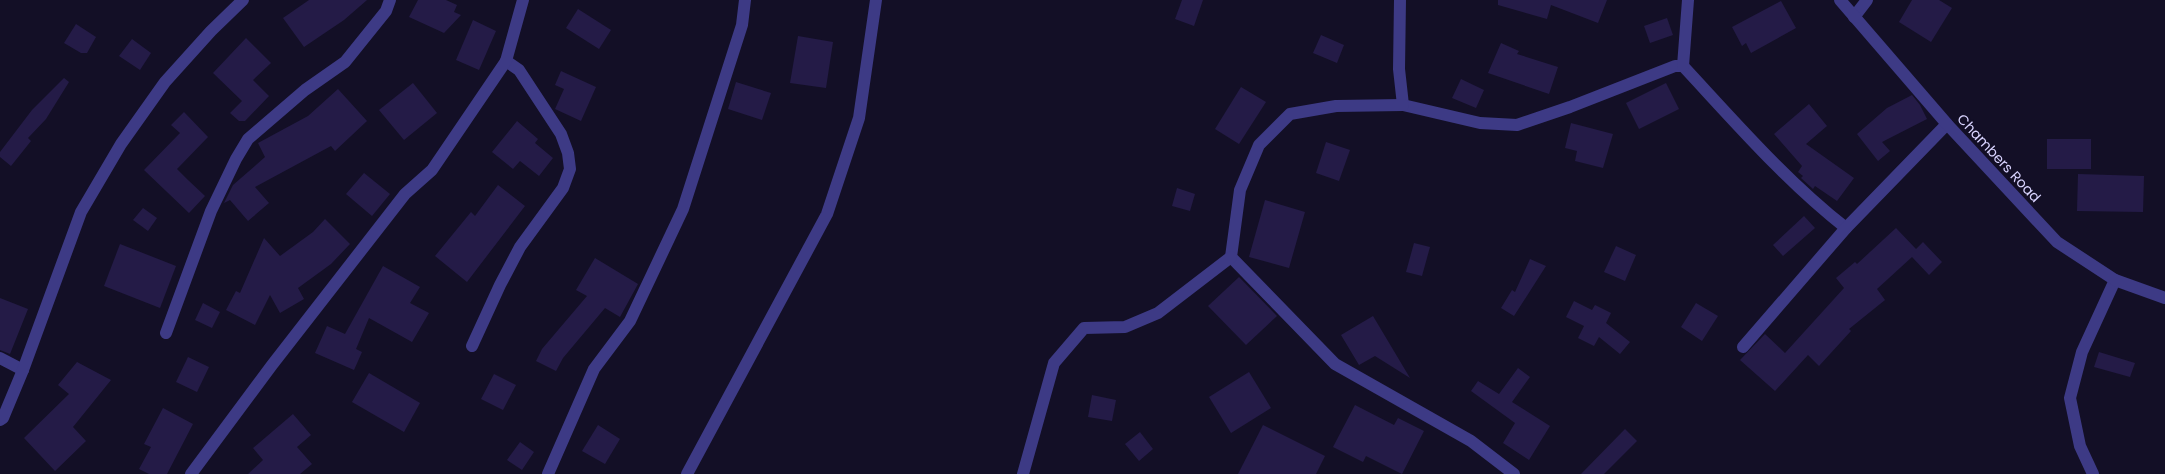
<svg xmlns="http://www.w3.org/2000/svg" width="2165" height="474" viewBox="0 0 2165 474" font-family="Poppins,sans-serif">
<rect width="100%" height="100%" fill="#130f26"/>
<g fill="#241b47">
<path d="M 309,0 L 367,0 L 344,20 L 304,47 L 283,18 Z"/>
<path d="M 418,0 L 446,0 L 457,5 L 454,12 L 461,15 L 444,33 L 409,17 Z"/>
<path d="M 1182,0 L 1203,0 L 1194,26 L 1175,19 Z"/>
<path d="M 1498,0 L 1607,0 L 1598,23 L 1551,5 L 1547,19 L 1498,5 Z"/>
<path d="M 1912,0 L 1939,0 L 1952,8 L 1931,42 L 1899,22 Z"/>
<path d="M 1781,1 L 1796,28 L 1751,53 L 1746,43 L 1742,46 L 1732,27 Z"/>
<path d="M 578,9 L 611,30 L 599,49 L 566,28 Z"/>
<path d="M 1667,18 L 1673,35 L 1650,43 L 1644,26 Z"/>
<path d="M 473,20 L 496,31 L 479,70 L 456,60 Z"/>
<path d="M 76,24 L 96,37 L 87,53 L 81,53 L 64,43 Z"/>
<path d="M 1321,35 L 1344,45 L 1337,63 L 1313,53 Z"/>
<path d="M 798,36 L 833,42 L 826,88 L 790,83 Z"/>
<path d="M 246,38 L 271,63 L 253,80 L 269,96 L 245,121 L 239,121 L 230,113 L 242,101 L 213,73 Z"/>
<path d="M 132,39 L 151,53 L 140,70 L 119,56 Z"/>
<path d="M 1501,43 L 1519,51 L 1517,54 L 1558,67 L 1549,94 L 1488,73 Z"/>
<path d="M 561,71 L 596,87 L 581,121 L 555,109 L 564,89 L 555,85 Z"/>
<path d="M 64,78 L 69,82 L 46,119 L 28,138 L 31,141 L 11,166 L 0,157 L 0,152 L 32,110 Z"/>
<path d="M 1461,79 L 1484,90 L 1476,108 L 1452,98 Z"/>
<path d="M 736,82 L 771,93 L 762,120 L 728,109 Z"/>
<path d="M 413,83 L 437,113 L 404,140 L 379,110 Z"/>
<path d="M 1666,83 L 1679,109 L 1639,129 L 1626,103 Z"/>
<path d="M 1241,87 L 1266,102 L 1239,144 L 1215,129 Z"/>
<path d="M 338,89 L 367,121 L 335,151 L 331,146 L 255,187 L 269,203 L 248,221 L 230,200 L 224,203 L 233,185 L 265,157 L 258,143 L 308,116 Z"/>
<path d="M 1912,95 L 1920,105 L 1927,119 L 1882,142 L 1890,151 L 1878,161 L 1857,134 L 1887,108 Z"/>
<path d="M 1809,104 L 1827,126 L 1806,144 L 1854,178 L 1837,201 L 1815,186 L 1813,189 L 1801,178 L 1803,176 L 1798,172 L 1802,166 L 1774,134 Z"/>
<path d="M 184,112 L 208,137 L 177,169 L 188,180 L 187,181 L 188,180 L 205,196 L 189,213 L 144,170 L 180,133 L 171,125 Z"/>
<path d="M 517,121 L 538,139 L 535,143 L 553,158 L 539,176 L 520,161 L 513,169 L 492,152 Z"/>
<path d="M 1571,123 L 1613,134 L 1603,168 L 1575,161 L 1577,151 L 1565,148 Z"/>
<rect x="2047" y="139" width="44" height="30"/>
<path d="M 1326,142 L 1350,150 L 1339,181 L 1316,173 Z"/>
<path d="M 364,173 L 390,194 L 372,216 L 346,194 Z"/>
<path d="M 2078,174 L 2144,176 L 2143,212 L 2077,211 Z"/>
<path d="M 498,185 L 525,206 L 467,282 L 435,256 L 471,212 L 475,216 Z"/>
<path d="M 1177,188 L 1195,194 L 1190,211 L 1172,206 Z"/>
<path d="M 1265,200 L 1305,212 L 1289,268 L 1249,257 Z"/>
<path d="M 143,208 L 157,218 L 148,231 L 133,220 Z"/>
<path d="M 1804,216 L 1815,228 L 1783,256 L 1773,245 Z"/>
<path d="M 325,219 L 350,244 L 331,264 L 298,288 L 304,299 L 280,313 L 270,295 L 255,325 L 226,310 L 236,291 L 240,293 L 264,238 L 280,256 L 313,232 Z"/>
<path d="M 1896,228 L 1916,249 L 1923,242 L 1942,262 L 1929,275 L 1912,257 L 1877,289 L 1885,300 L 1849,329 L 1851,331 L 1819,366 L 1808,355 L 1775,391 L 1740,360 L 1765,334 L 1785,353 L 1844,288 L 1836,278 L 1855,262 L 1857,264 Z"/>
<path d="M 1414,243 L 1430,247 L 1422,276 L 1406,272 Z"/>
<path d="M 120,244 L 176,266 L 160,308 L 104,286 Z"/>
<path d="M 1616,246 L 1636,255 L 1625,281 L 1604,272 Z"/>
<path d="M 595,258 L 638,284 L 620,317 L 605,308 L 563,358 L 556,371 L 536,361 L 542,349 L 587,296 L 576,290 Z"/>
<path d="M 1530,259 L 1546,266 L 1514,316 L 1501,308 L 1512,290 L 1515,292 Z"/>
<path d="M 383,266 L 420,287 L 410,303 L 429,313 L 412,342 L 369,318 L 356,349 L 362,352 L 354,370 L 315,353 L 327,326 L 345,334 Z"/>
<path d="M 1239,277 L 1277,316 L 1246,345 L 1208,306 Z"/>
<path d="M 0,298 L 28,309 L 10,354 L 0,350 Z"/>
<path d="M 1574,301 L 1592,310 L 1595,305 L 1611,313 L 1606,323 L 1630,342 L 1620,354 L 1599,337 L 1594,346 L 1578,338 L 1584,326 L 1566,317 Z"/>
<path d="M 203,303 L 220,312 L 212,328 L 195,320 Z"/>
<path d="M 1696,303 L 1718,316 L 1702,341 L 1681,327 Z"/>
<path d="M 1373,316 L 1410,378 L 1375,356 L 1359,365 L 1341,335 Z"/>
<path d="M 2099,352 L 2135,363 L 2130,377 L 2094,367 Z"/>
<path d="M 188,357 L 209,367 L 197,392 L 176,382 Z"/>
<path d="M 77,362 L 111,380 L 73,427 L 86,441 L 55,471 L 24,438 L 69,394 L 58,385 Z"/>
<path d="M 1518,368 L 1530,377 L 1512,402 L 1550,426 L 1529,460 L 1503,443 L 1515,423 L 1471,391 L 1478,381 L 1499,394 Z"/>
<path d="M 1249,372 L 1271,408 L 1231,433 L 1209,397 Z"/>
<path d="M 369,373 L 420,403 L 404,432 L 352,402 Z"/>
<path d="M 494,374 L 516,385 L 503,410 L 481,399 Z"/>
<path d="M 1092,395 L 1116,400 L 1112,421 L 1088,417 Z"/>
<path d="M 1355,405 L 1394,425 L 1398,418 L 1424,431 L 1402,474 L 1366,456 L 1363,462 L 1333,447 Z"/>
<path d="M 163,408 L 193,424 L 167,474 L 149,474 L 139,469 L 151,447 L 144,444 Z"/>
<path d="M 293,414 L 311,435 L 297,447 L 312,464 L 300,474 L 248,474 L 263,460 L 253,448 Z"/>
<path d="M 598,425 L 620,439 L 605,464 L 582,451 Z"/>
<path d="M 1263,425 L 1325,456 L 1316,474 L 1238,474 Z"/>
<path d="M 1625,429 L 1637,441 L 1604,474 L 1581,474 Z"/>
<path d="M 1140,432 L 1153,449 L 1139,461 L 1125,444 Z"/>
<path d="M 520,442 L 534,452 L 522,470 L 507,460 Z"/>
</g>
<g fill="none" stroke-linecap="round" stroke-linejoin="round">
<g stroke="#3d3a85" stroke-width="12">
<path d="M 1400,0 L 1399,69 L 1403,105 L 1480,123 L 1517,125 L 1570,107 L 1675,66 L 1683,66 C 1735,122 1786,181 1846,228"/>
<path d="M 1854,17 L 1867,0"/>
<path d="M 1683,66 L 1688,0"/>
<path d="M 1403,105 L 1336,106 L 1290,114 L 1259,145 L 1240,190 L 1231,257 L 1335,364 L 1471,441 L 1514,474"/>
<path d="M 166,333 L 211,211 L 236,159 L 248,139 L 305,90 L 345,62 L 386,11 L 390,0"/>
<path d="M 472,346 L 500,285 L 520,247 L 563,188 L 570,169 L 568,153 L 561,134 L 519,70 L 506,61"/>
<path d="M 1743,347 L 1846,228 L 1947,124"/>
<path d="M 0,358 L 23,370"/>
<path d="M 0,420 L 3,418 L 23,370 L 81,212 L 121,144 L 165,82 L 211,31 L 243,0"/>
<path d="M 191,474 L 272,365 L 405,194 L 432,170 L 506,61 L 523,0"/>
<path d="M 548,474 L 594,369 L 630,321 L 683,209 L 742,25 L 745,0"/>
<path d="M 687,474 L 827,214 L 859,118 L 876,0"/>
<path d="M 1023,474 L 1054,363 L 1084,328 L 1125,327 L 1158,313 L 1231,257"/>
<path d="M 2093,474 L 2080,446 L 2070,398 L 2082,352 L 2115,280"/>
</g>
<path stroke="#3d3a85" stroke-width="12" d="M 1840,0 L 1947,124 L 2057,242 L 2115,280 L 2165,298"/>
</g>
<g text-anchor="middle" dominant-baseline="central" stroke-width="4" stroke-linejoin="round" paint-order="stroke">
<g font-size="14" fill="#d9d4ff" stroke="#130f26">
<text transform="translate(1999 158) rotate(47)">Chambers Road</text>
</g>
</g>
</svg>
